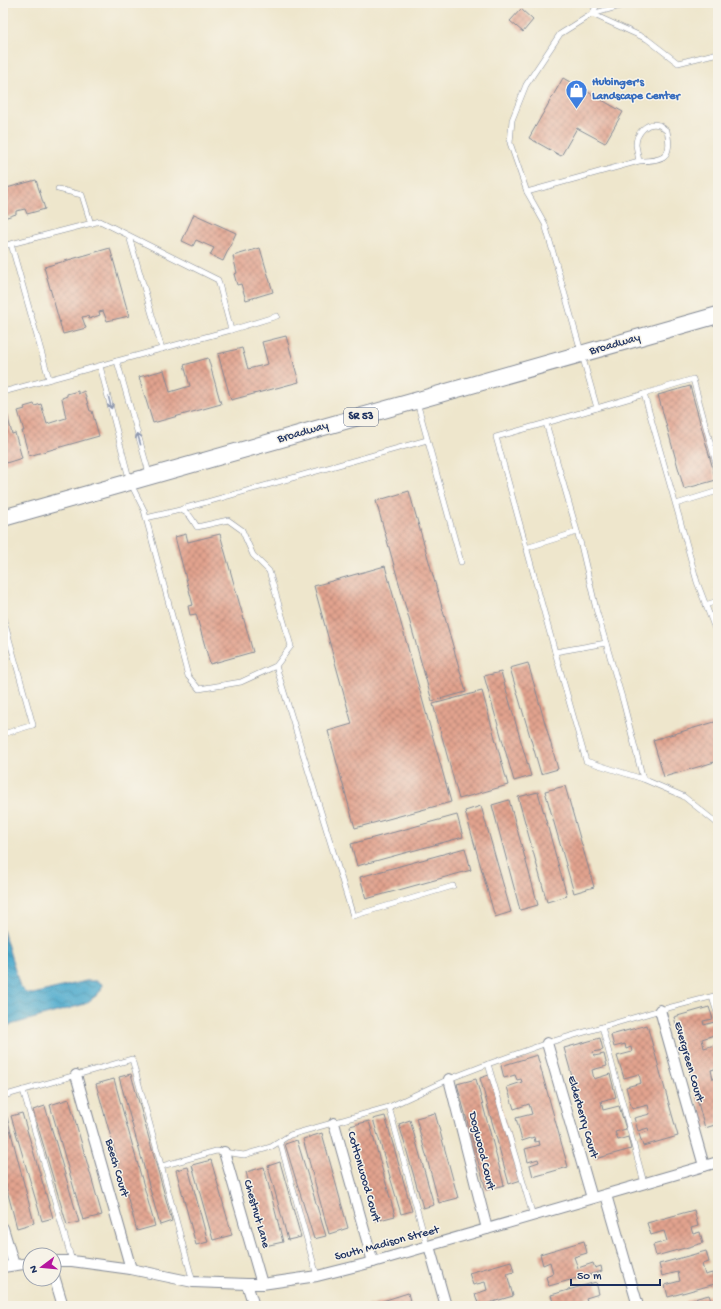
<svg xmlns="http://www.w3.org/2000/svg" width="721" height="1309" viewBox="0 0 721 1309" font-family="'Gochi Hand',sans-serif">
<defs>
<pattern id="water-waves" width="16" height="10" patternUnits="userSpaceOnUse"><rect width="16" height="10" fill="#4fabcd"/><path d="M0 5q4-4 8 0t8 0" fill="none" stroke="#418caa"/></pattern>
<pattern id="building-cross-hatch" width="8" height="8" patternUnits="userSpaceOnUse"><rect width="8" height="8" fill="#e2a38e"/><path d="M0 0l8 8M0 8l8-8" fill="none" stroke="#b68577"/></pattern>
</defs>
<rect width="100%" height="100%" fill="#f7f3e8"/>
<filter id="ink" filterUnits="userSpaceOnUse"><feTurbulence type="fractalNoise" baseFrequency=".025" numOctaves="2"/><feDisplacementMap in="SourceGraphic" scale="8" xChannelSelector="R" yChannelSelector="G"/><feConvolveMatrix kernelMatrix="1 2 1 2 8 2 1 2 1" color-interpolation-filters="sRGB"/></filter>
<filter id="wash" filterUnits="userSpaceOnUse"><feTurbulence type="fractalNoise" baseFrequency=".012" numOctaves="4" result="noise"/><feDisplacementMap in="SourceGraphic" scale="16" xChannelSelector="R" yChannelSelector="G"/><feGaussianBlur stdDeviation="0.9" result="paint"/><feColorMatrix in="noise" values="0 0 0 0 0 0 0 0 0 0 0 0 0 0 0 0 0 1.4 0 .05"/><feComposite in="paint" operator="in"/></filter>
<g filter="url(#wash)">
<rect width="100%" height="100%" fill="#eee6cc"/>
<path fill="url(#water-waves)" stroke="#356d96" d="M 3,930 L 20,987 L 26,993 L 33,994 L 86,981 L 97,981 L 102,984 L 101,990 L 97,995 L 85,1004 L 3,1027 Z"/>
<g id="blocks">
<g fill="url(#building-cross-hatch)">
<path d="M 521,9 L 533,20 L 523,32 L 510,21 Z"/>
<path d="M 563,78 L 623,112 L 605,143 L 577,128 L 561,156 L 529,138 Z"/>
<path d="M 36,180 L 45,209 L 27,214 L 25,209 L 16,211 L 16,214 L 7,217 L 3,215 L 3,189 Z"/>
<path d="M 194,214 L 236,233 L 223,261 L 210,255 L 214,248 L 196,240 L 193,246 L 182,241 Z"/>
<path d="M 110,248 L 129,316 L 107,321 L 103,311 L 99,312 L 100,315 L 89,319 L 88,316 L 82,317 L 86,328 L 63,334 L 44,267 Z"/>
<path d="M 260,248 L 273,292 L 246,300 L 241,284 L 237,285 L 234,274 L 237,273 L 233,256 Z"/>
<path d="M 286,336 L 299,382 L 231,400 L 218,354 L 242,348 L 248,369 L 268,364 L 262,342 Z"/>
<path d="M 208,358 L 221,404 L 153,423 L 139,377 L 164,370 L 170,392 L 190,386 L 184,365 Z"/>
<path d="M 690,386 L 716,480 L 684,489 L 658,395 Z"/>
<path d="M 78,391 L 78,394 L 84,391 L 90,411 L 92,411 L 99,436 L 29,456 L 22,431 L 24,431 L 18,411 L 25,409 L 24,407 L 34,404 L 35,406 L 41,404 L 47,424 L 66,418 L 62,398 L 67,396 L 67,394 Z"/>
<path d="M 7,414 L 12,434 L 15,433 L 22,458 L 3,464 L 3,416 Z"/>
<path d="M 409,491 L 466,692 L 432,701 L 376,501 Z"/>
<path d="M 186,534 L 188,542 L 220,534 L 253,652 L 210,664 L 196,614 L 190,615 L 188,606 L 193,605 L 175,537 Z"/>
<path d="M 385,566 L 451,802 L 355,828 L 328,731 L 352,724 L 314,586 Z"/>
<path d="M 528,663 L 558,769 L 541,774 L 510,668 Z"/>
<path d="M 501,672 L 531,776 L 514,781 L 484,676 Z"/>
<path d="M 482,691 L 508,785 L 459,799 L 433,704 Z"/>
<path d="M 718,721 L 718,761 L 664,777 L 653,740 Z"/>
<path d="M 565,786 L 594,887 L 574,893 L 545,791 Z"/>
<path d="M 538,792 L 567,896 L 547,902 L 518,797 Z"/>
<path d="M 509,800 L 538,905 L 520,910 L 492,805 Z"/>
<path d="M 481,806 L 511,912 L 495,917 L 465,811 Z"/>
<path d="M 457,815 L 463,837 L 357,866 L 351,844 Z"/>
<path d="M 465,848 L 471,870 L 366,899 L 360,877 Z"/>
<path d="M 709,1007 L 713,1019 L 703,1021 L 704,1025 L 714,1022 L 717,1034 L 702,1039 L 704,1048 L 718,1044 L 718,1068 L 711,1070 L 713,1079 L 718,1078 L 718,1124 L 705,1128 L 674,1017 Z"/>
<path d="M 647,1025 L 678,1136 L 643,1146 L 639,1134 L 649,1131 L 648,1128 L 638,1131 L 634,1118 L 650,1114 L 648,1105 L 632,1109 L 626,1087 L 641,1083 L 639,1074 L 624,1078 L 617,1056 L 632,1052 L 631,1047 L 626,1049 L 625,1044 L 614,1047 L 611,1035 Z"/>
<path d="M 600,1038 L 603,1050 L 593,1052 L 594,1056 L 604,1054 L 607,1066 L 592,1070 L 594,1079 L 610,1074 L 616,1097 L 601,1101 L 603,1110 L 619,1106 L 626,1129 L 615,1132 L 618,1140 L 628,1137 L 631,1149 L 595,1159 L 564,1048 Z"/>
<path d="M 537,1055 L 568,1167 L 533,1177 L 530,1165 L 539,1162 L 538,1159 L 528,1162 L 525,1149 L 540,1145 L 539,1141 L 535,1142 L 534,1137 L 522,1141 L 516,1118 L 532,1114 L 529,1104 L 514,1109 L 507,1087 L 522,1082 L 521,1079 L 517,1080 L 515,1075 L 504,1078 L 501,1066 Z"/>
<path d="M 131,1074 L 172,1221 L 160,1225 L 119,1077 Z"/>
<path d="M 492,1074 L 521,1180 L 509,1184 L 480,1078 Z"/>
<path d="M 114,1079 L 155,1226 L 137,1231 L 96,1084 Z"/>
<path d="M 476,1079 L 504,1185 L 486,1190 L 457,1084 Z"/>
<path d="M 69,1099 L 102,1215 L 83,1220 L 50,1105 Z"/>
<path d="M 45,1106 L 79,1222 L 67,1225 L 33,1110 Z"/>
<path d="M 22,1113 L 53,1218 L 42,1221 L 11,1116 Z"/>
<path d="M 435,1113 L 458,1198 L 439,1203 L 416,1118 Z"/>
<path d="M 385,1116 L 412,1211 L 401,1214 L 373,1119 Z"/>
<path d="M 7,1117 L 34,1223 L 17,1228 L 3,1175 L 3,1118 Z"/>
<path d="M 410,1120 L 434,1205 L 423,1208 L 399,1124 Z"/>
<path d="M 369,1121 L 395,1216 L 376,1221 L 350,1126 Z"/>
<path d="M 322,1133 L 348,1228 L 329,1234 L 303,1139 Z"/>
<path d="M 297,1140 L 326,1236 L 314,1239 L 285,1144 Z"/>
<path d="M 211,1160 L 232,1235 L 213,1240 L 192,1165 Z"/>
<path d="M 280,1162 L 301,1237 L 288,1240 L 268,1166 Z"/>
<path d="M 188,1167 L 208,1242 L 196,1245 L 176,1170 Z"/>
<path d="M 264,1167 L 283,1242 L 265,1246 L 246,1172 Z"/>
<path d="M 718,1203 L 718,1212 L 715,1204 Z"/>
<path d="M 694,1210 L 698,1226 L 691,1228 L 693,1234 L 700,1232 L 703,1243 L 656,1256 L 653,1245 L 667,1241 L 664,1231 L 651,1235 L 647,1223 Z"/>
<path d="M 584,1241 L 587,1253 L 574,1257 L 578,1268 L 593,1263 L 595,1268 L 601,1266 L 602,1271 L 549,1286 L 546,1277 L 553,1274 L 550,1262 L 543,1265 L 540,1254 Z"/>
<path d="M 706,1251 L 709,1262 L 702,1264 L 705,1275 L 712,1273 L 715,1284 L 668,1297 L 665,1285 L 680,1281 L 678,1272 L 662,1276 L 659,1264 Z"/>
<path d="M 511,1261 L 514,1272 L 507,1274 L 513,1296 L 479,1306 L 475,1294 L 487,1290 L 485,1282 L 473,1285 L 469,1273 Z"/>
<path d="M 596,1282 L 599,1294 L 586,1298 L 589,1306 L 562,1306 L 561,1304 L 554,1306 L 551,1295 Z"/>
<path d="M 408,1293 L 411,1305 L 367,1306 Z"/>
<path d="M 709,1295 L 713,1306 L 683,1306 L 687,1305 L 686,1301 Z"/>
<path d="M 15,1303 L 16,1306 L 5,1306 Z"/>
</g>
</g>
</g>
<g filter="url(#ink)">
<use href="#blocks" fill-opacity="0" stroke="#848a95" stroke-width="1"/>
<g fill="none" stroke-linecap="round" stroke-linejoin="round">
<defs>
<g id="service">
<path d="M 598,3 L 592,14 L 647,39 L 678,63 L 718,53"/>
<path d="M 631,3 L 592,14 L 560,34 L 526,85 L 512,120 L 510,143 L 527,192 L 545,224 L 597,408 L 546,423 L 581,545 L 596,609 L 623,701 L 643,779 L 683,796 L 718,824"/>
<path d="M 58,189 L 82,195 L 91,224"/>
<path d="M 527,192 L 639,161 C 664,161 673,157 667,131 C 664,129 661,126 659,125 C 646,121 636,134 636,145 C 637,150 638,156 639,161"/>
<path d="M 129,236 L 162,349"/>
<path d="M 11,244 L 49,379"/>
<path d="M 3,246 L 100,221 L 218,280 L 231,330 L 3,392"/>
<path d="M 231,330 L 277,316"/>
<path d="M 117,361 L 149,473"/>
<path d="M 100,366 L 130,482 L 144,510 L 146,518 L 188,676 L 199,689 L 241,682 L 276,666 L 291,646 L 269,571 L 253,555 L 242,530 L 228,520 L 197,527 C 192,519 189,512 180,510 L 146,518"/>
<path d="M 644,394 L 693,379 L 718,471"/>
<path d="M 417,402 L 461,562"/>
<path d="M 597,408 L 644,394 L 680,520 L 697,582 L 718,637"/>
<path d="M 546,423 L 496,437 L 555,652 L 586,761 L 643,779"/>
<path d="M 676,504 L 718,491"/>
<path d="M 182,509 L 427,440"/>
<path d="M 526,548 L 577,532"/>
<path d="M 705,605 L 718,601"/>
<path d="M 3,617 L 33,725 L 3,734"/>
<path d="M 555,652 L 606,643"/>
<path d="M 276,666 L 353,916 L 453,886"/>
<path d="M 712,997 L 718,1016"/>
<path d="M 602,1027 L 644,1183"/>
<path d="M 488,1064 L 533,1216"/>
<path d="M 23,1090 L 72,1261"/>
<path d="M 3,1096 L 132,1059 L 193,1282"/>
<path d="M 389,1107 L 427,1246"/>
<path d="M 280,1142 L 317,1276"/>
<path d="M 162,1166 L 216,1151 L 244,1155 L 271,1147 L 290,1135 L 389,1107 L 449,1079 L 488,1064 L 547,1043 L 660,1010 L 718,995"/>
</g>
<g id="minor">
<path d="M 660,1010 L 704,1166"/>
<path d="M 547,1043 L 592,1198"/>
<path d="M 76,1075 L 131,1269"/>
<path d="M 449,1079 L 487,1229"/>
<path d="M 334,1123 L 373,1262"/>
<path d="M 224,1152 L 262,1284"/>
<path d="M 606,1195 L 638,1306"/>
<path d="M 3,1228 L 14,1265"/>
<path d="M 429,1246 L 446,1306"/>
<path d="M 54,1261 L 72,1261 L 131,1269 L 193,1282 L 247,1284 L 262,1284 L 317,1276 L 373,1262 L 718,1162"/>
<path d="M 3,1267 L 30,1263"/>
<path d="M 54,1276 L 63,1306"/>
<path d="M 247,1284 L 254,1306"/>
</g>
<path id="primary" d="M 3,518 L 718,315"/>
</defs>
<use href="#service" stroke="#848a95" stroke-width="6"/>
<use href="#minor" stroke="#848a95" stroke-width="12"/>
<use href="#primary" stroke="#848a95" stroke-width="18"/>
<use href="#service" stroke="#fff" stroke-width="5"/>
<use href="#minor" stroke="#fff" stroke-width="10"/>
<use href="#primary" stroke="#fff" stroke-width="16"/>
</g>
<defs><path id="oneway-shaft" d="M-6 0H5M1.5-3L5.5 0L1.5 3" fill="none" stroke-width="1.6" stroke-linecap="round" stroke-linejoin="round"/></defs>
<g stroke="#8d97ae">
<use href="#oneway-shaft" transform="translate(110 403) rotate(76)"/>
<use href="#oneway-shaft" transform="translate(139 439) rotate(-106)"/>
</g>
</g>
<defs>
<symbol id="shop-pin" viewBox="-11 -11 22 30"><path d="M0 17L-7.5 6A9.5 9.5 0 1 1 7.5 6Z" fill="#3f7fe0" stroke="#f7f3e8"/><path d="M-5-2.5h2.3a2.7 3.5 0 0 1 5.4 0H5L5.5 6h-11ZM-1.5-2.5h3a1.5 2.3 0 0 0-3 0Z" fill="#fff"/></symbol>
</defs>
<g fill-rule="evenodd">
<use href="#shop-pin" x="564" y="78" width="25" height="34"/>
</g>
<g text-anchor="middle" dominant-baseline="central" stroke-width="3" stroke-linejoin="round" paint-order="stroke">
<rect fill="#f7f3e8" stroke="#5d6a87" stroke-width="1" x="344" y="408" width="34" height="18" rx="3"/>
<g font-size="11" font-weight="bold" fill="#1b2f5e">
<text x="361" y="417">SR 53</text>
</g>
<g font-size="12" font-weight="bold" fill="#366cbe" stroke="#f7f3e8" text-anchor="start">
<text x="592" y="83">Hubinger's<tspan x="592" dy="14">Landscape Center</tspan></text>
</g>
<g font-size="12" fill="#1b2f5e" stroke="#f7f3e8">
<text transform="translate(615 345) rotate(-16)">Broadway</text>
<text transform="translate(303 433) rotate(-16)">Broadway</text>
<text transform="translate(688 1062) rotate(74)">Evergreen Court</text>
<text transform="translate(582 1117) rotate(74)">Elderberry Court</text>
<text transform="translate(481 1151) rotate(76)">Dogwood Court</text>
<text transform="translate(116 1168) rotate(74)">Beech Court</text>
<text transform="translate(363 1177) rotate(74)">Cottonwood Court</text>
<text transform="translate(256 1214) rotate(74)">Chestnut Lane</text>
<text transform="translate(387 1244) rotate(-15)">South Madison Street</text>
</g>
</g>
<rect width="721" height="1309" fill="none" stroke="#f7f3e8" stroke-width="16"/>
<g transform="translate(42 1267) rotate(254)"><circle r="19" fill="#f7f3e8" stroke="#9fa5b1"/>
<path d="M0-3L7 15L0 10L-7 15Z" fill="#b5179e"/>
<text y="-6" font-size="11" font-weight="bold" text-anchor="middle" fill="#1b2f5e">N</text>
</g>
<path d="M571 1279v6h89v-6" fill="none" stroke="#1b2f5e" stroke-width="2"/>
<text x="577" y="1279" font-size="12" fill="#1b2f5e" stroke="#f7f3e8" stroke-width="3" paint-order="stroke">50 m</text>
</svg>
